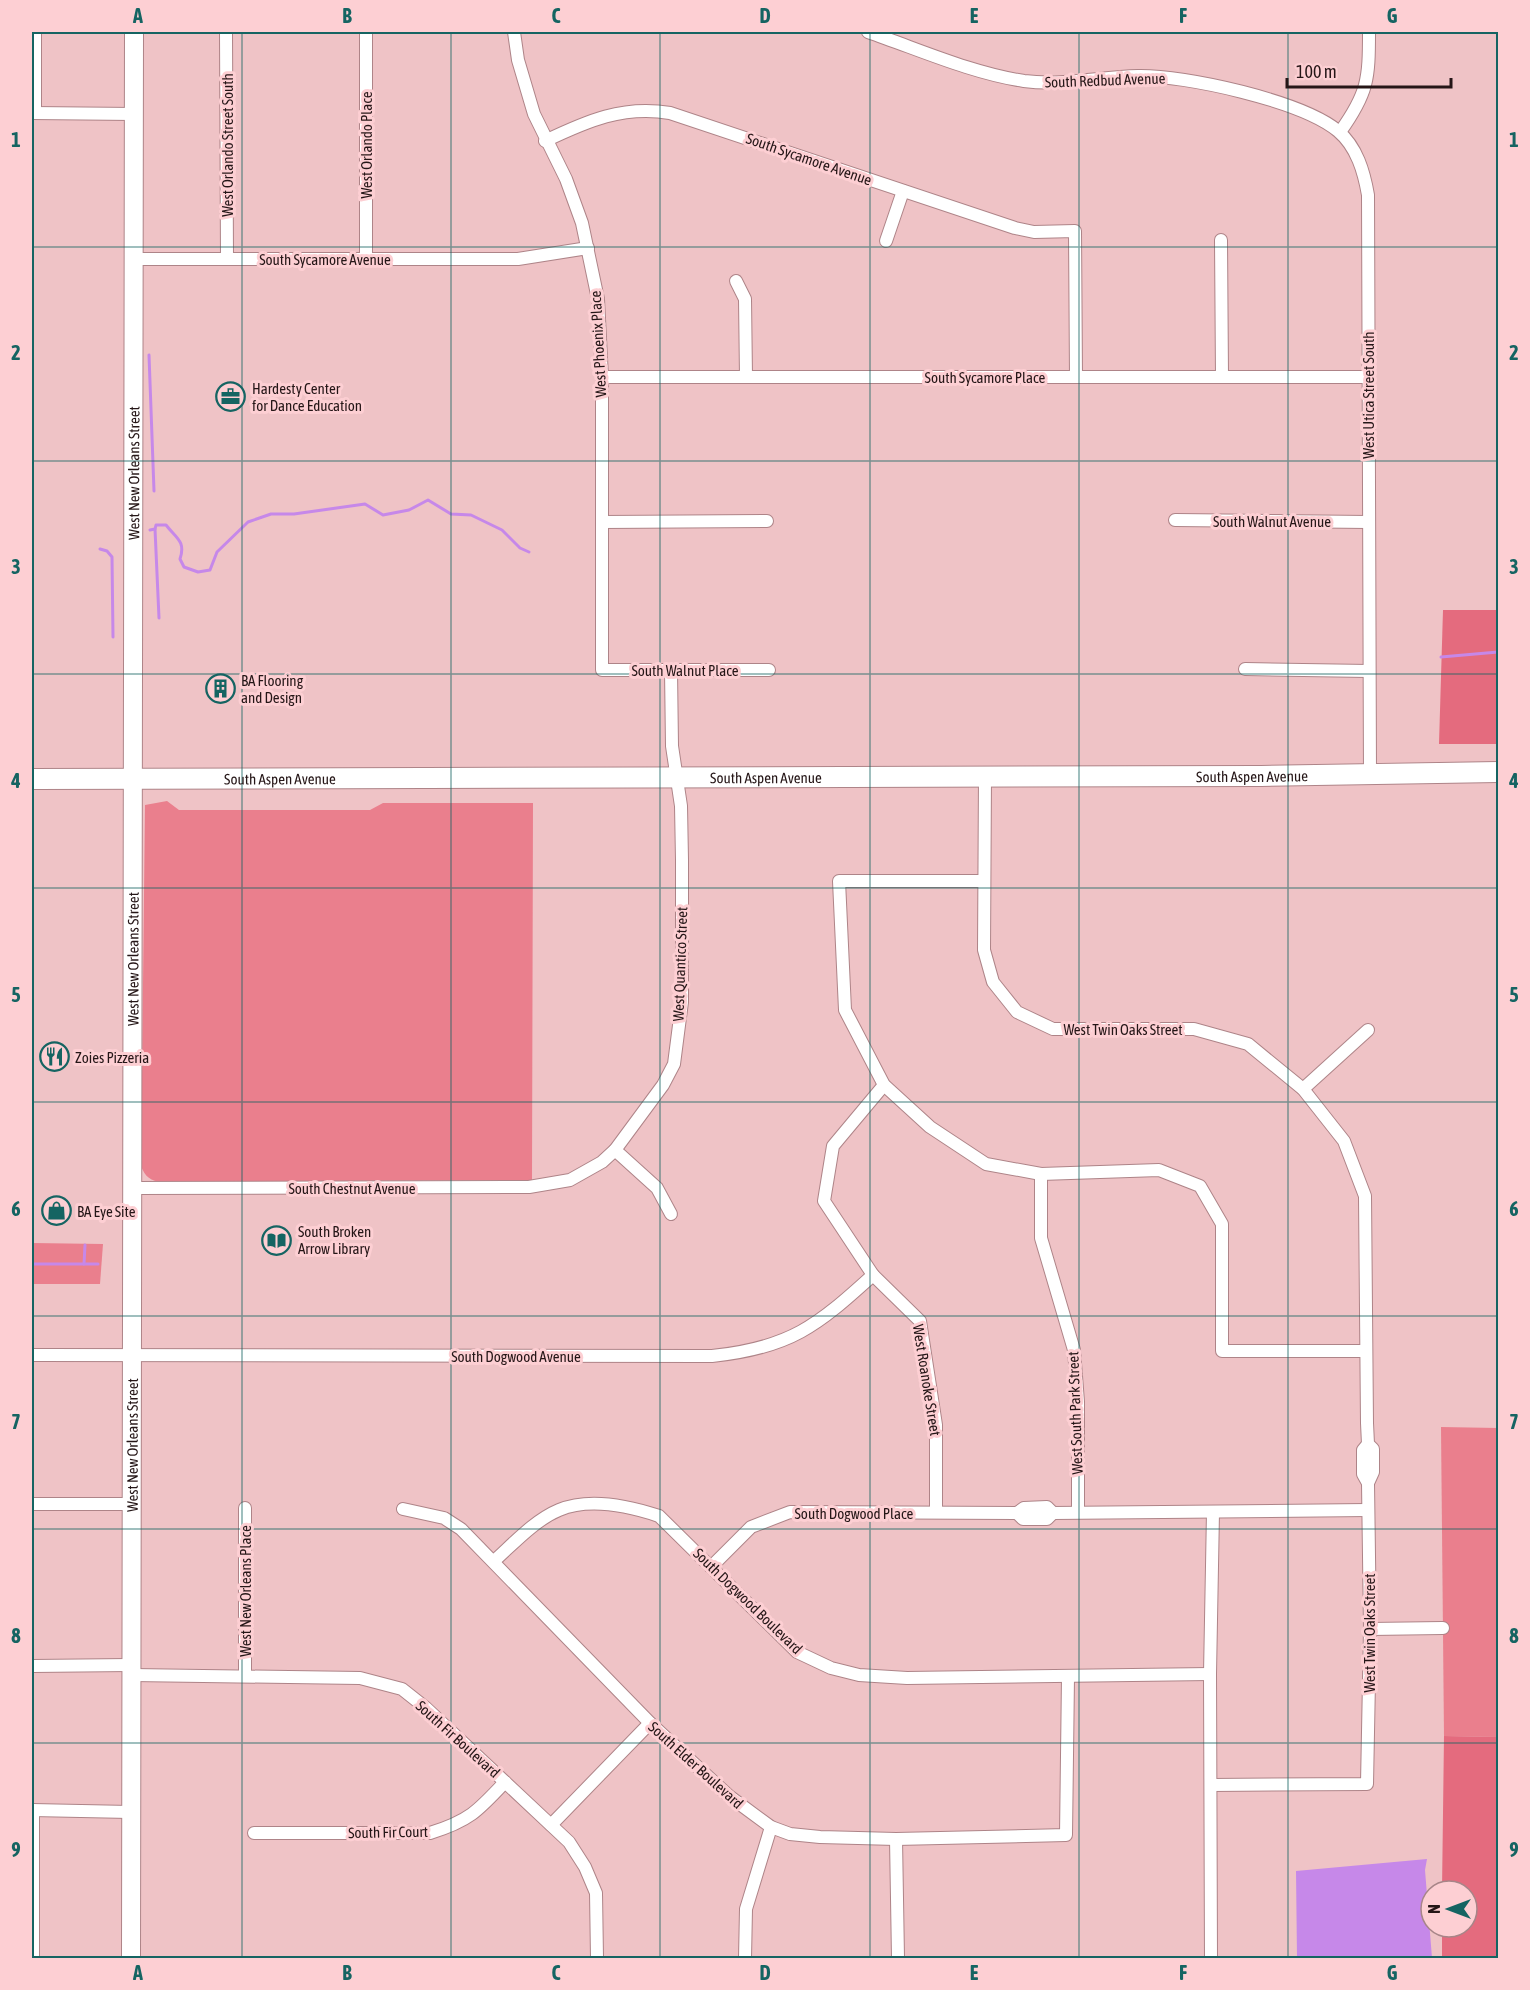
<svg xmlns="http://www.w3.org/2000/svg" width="1530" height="1990" viewBox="0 0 1530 1990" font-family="'Asap Condensed',sans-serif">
<rect width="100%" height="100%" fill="#efc3c6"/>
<g fill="#ea7f8d">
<path d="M 167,801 L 179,810 L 370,810 L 383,803 L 533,803 L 532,1180 L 162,1182 C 151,1181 145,1177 141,1166 L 145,805 Z"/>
<path d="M 32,1243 L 103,1244 L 100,1284 L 32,1284 Z"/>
<path d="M 1441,1427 L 1498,1428 L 1498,1737 L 1444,1736 Z"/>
</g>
<g fill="#e46b7e">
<path d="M 1443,610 L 1498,610 L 1498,744 L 1439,744 Z"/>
<path d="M 1444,1736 L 1498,1737 L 1498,1958 L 1442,1958 L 1442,1927 L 1467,1927 L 1467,1891 L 1442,1891 Z"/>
</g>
<path fill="#c688e9" d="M 1427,1859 L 1425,1870 L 1432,1958 L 1297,1958 L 1296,1871 Z"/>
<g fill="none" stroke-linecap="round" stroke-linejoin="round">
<g stroke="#c688e9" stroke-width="3">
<path d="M 149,355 L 154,491"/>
<path d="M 155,529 L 159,618"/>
<path d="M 150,530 L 155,529 L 156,525 L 166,525 C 176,538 186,541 180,559 L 184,567 L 198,572 L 210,570 L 217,552 L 248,522 L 271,514 L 294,514 L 365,504 L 383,515 L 409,510 L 428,500 L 451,514 L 471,515 L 502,530 L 520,548 L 529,552"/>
<path d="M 100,549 L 107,551 L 112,557 L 113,637"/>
<path d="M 1441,657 L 1498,652"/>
<path d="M 32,1264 L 98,1264"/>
<path d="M 84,1264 L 85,1245"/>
</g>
<defs>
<g id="street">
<path d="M 35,32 L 35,113"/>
<path d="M 226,32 L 227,259"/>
<path d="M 366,32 L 366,259"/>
<path d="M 514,32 L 518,60 L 534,114 L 566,179 L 582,223 L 598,299 L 602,377 L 602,670 L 769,670"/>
<path d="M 868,32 C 918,49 971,73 1024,81 C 1063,86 1099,77 1138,76 C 1185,75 1302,101 1338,131 C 1357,147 1364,172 1368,195 L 1370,774"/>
<path d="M 32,113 L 134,114"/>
<path d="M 1340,132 C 1368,93 1369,79 1369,32"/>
<path d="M 545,141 C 587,121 623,105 670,113 L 1015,228 L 1034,232 L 1075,231 L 1076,377"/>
<path d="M 1221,240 L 1222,376"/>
<path d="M 886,241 L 903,191"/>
<path d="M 134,259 L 518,259 L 588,248"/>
<path d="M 736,281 L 745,299 L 746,377"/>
<path d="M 602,377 L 1368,377"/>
<path d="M 1175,520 L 1369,522"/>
<path d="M 602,522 L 767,521"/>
<path d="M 1245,669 L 1369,671"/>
<path d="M 985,776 L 984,950 L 993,982 L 1017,1012 L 1053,1029 L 1194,1029 L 1248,1044 L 1303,1089 L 1344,1141 L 1365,1196 L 1367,1423 L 1368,1444 L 1373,1449 L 1373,1472 L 1368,1483 L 1370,1629 L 1367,1784 L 1211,1785"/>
<path d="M 984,881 L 839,881 L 845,1010 L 884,1085 L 930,1127 L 986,1164 L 1041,1174 L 1159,1170 L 1200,1186 L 1222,1224 L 1222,1351 L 1366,1351"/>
<path d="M 884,1085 L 833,1146 L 824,1201 L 873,1275 L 920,1321 L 936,1425 L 936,1512"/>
<path d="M 1303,1089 L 1368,1030"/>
<path d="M 615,1150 L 657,1188 L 671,1214"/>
<path d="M 1041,1174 L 1041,1238 L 1074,1350 L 1078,1402 L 1078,1512"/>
<path d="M 132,1188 L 529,1187 L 570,1180 L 602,1162 L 615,1150 L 663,1085 L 674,1064 L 682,1002 L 682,860 L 681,806 L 672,746 L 671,670"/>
<path d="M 32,1355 L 712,1356 C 790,1348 817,1326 873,1275"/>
<path d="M 1368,1444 L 1363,1450 L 1363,1474 L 1368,1483"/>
<path d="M 32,1504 L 132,1504"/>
<path d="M 245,1508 L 245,1675"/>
<path d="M 403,1509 L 444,1518 L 461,1529 L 650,1723 L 729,1796 L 771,1827 L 790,1834 L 820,1837 L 896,1839 L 1066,1835 L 1068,1677"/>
<path d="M 1017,1513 L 1023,1519 L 1047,1519 L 1053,1513"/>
<path d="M 494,1561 C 514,1543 535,1520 559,1510 C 590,1497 629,1506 659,1516 L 797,1652 L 831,1668 L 859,1675 L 907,1678 L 1210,1674"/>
<path d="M 711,1567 L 751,1527 L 790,1512 L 1017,1513 L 1024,1508 L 1047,1507 L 1053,1513 L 1368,1510"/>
<path d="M 1370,1629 L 1443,1628"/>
<path d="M 32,1666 L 130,1665"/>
<path d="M 132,1675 L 360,1678 L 402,1689 L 426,1708 L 569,1842 L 585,1867 L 596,1893 L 597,1958"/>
<path d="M 32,1810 L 130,1812"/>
<path d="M 551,1825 L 650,1723"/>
<path d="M 254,1833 L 430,1833 C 469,1821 478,1811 505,1782"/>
<path d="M 896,1839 L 898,1958"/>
<path d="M 33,1958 L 33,1810"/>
<path d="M 745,1958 L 746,1909 L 771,1827"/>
<path d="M 1211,1958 L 1210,1674 L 1213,1512"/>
</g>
<g id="secondary">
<path id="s1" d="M 131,1958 L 134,32"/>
</g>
<g id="primary">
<path id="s2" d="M 32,779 L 1261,776 L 1498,772"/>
</g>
</defs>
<use href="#street" stroke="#ae8488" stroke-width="14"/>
<use href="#secondary" stroke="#ae8488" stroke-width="20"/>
<use href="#primary" stroke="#ae8488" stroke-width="22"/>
<use href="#street" stroke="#fff" stroke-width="12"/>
<use href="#secondary" stroke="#fff" stroke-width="18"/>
<use href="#primary" stroke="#fff" stroke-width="20"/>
</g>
<path fill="none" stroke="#156462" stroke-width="1.5" stroke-opacity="0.55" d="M 242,32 L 242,1958M 451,32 L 451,1958M 660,32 L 660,1958M 870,32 L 870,1958M 1079,32 L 1079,1958M 1288,32 L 1288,1958M 32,247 L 1498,247M 32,461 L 1498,461M 32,674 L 1498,674M 32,888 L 1498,888M 32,1102 L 1498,1102M 32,1316 L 1498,1316M 32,1529 L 1498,1529M 32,1743 L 1498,1743"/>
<defs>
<symbol id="office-ring" viewBox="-11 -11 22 22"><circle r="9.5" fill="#fdcfd3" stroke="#156462" stroke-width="1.5"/><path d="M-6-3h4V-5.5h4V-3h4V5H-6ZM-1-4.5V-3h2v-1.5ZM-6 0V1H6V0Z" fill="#156462"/></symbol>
<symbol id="building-ring" viewBox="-11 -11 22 22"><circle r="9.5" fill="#fdcfd3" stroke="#156462" stroke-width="1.5"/><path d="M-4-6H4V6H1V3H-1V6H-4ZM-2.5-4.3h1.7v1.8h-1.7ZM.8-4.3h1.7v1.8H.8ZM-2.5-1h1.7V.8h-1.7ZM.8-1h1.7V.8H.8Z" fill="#156462"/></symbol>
<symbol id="restaurant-ring" viewBox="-11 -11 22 22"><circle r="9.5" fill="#fdcfd3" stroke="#156462" stroke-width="1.5"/><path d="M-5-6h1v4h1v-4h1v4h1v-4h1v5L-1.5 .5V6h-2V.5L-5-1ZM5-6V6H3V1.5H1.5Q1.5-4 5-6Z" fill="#156462"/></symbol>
<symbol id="shop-ring" viewBox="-11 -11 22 22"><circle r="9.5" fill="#fdcfd3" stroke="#156462" stroke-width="1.5"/><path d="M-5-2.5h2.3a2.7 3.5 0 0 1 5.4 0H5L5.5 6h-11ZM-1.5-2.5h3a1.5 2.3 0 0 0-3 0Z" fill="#156462"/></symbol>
<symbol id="library-ring" viewBox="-11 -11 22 22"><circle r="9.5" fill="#fdcfd3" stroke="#156462" stroke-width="1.5"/><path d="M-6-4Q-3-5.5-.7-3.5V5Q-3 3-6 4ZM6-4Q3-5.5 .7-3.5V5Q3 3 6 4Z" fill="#156462"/></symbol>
</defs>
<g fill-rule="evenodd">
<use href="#office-ring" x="214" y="380" width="33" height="33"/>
<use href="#building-ring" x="204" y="672" width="33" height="33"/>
<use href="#restaurant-ring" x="38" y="1040" width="33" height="33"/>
<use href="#shop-ring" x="40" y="1194" width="33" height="33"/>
<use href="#library-ring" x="260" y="1224" width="33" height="33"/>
</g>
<g text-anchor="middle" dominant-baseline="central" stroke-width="6" stroke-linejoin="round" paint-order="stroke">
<g font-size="15" fill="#251617" stroke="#fdcfd3">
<text transform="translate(1105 80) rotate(-2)">South Redbud Avenue</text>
<text transform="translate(227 145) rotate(-90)">West Orlando Street South</text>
<text transform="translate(366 145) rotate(-90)">West Orlando Place</text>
<text transform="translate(809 159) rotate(19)">South Sycamore Avenue</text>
<text x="325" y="259">South Sycamore Avenue</text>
<text transform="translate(598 344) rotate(-93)">West Phoenix Place</text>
<text x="985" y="377">South Sycamore Place</text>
<text transform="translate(1368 395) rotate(-90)">West Utica Street South</text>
<text stroke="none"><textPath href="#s1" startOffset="1485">West New Orleans Street</textPath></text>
<text x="1272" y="521">South Walnut Avenue</text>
<text x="685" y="670">South Walnut Place</text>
<text stroke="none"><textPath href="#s2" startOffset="1220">South Aspen Avenue</textPath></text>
<text stroke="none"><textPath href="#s2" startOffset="734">South Aspen Avenue</textPath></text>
<text stroke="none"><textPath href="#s2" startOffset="248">South Aspen Avenue</textPath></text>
<text stroke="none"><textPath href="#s1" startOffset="999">West New Orleans Street</textPath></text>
<text transform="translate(680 964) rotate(-88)">West Quantico Street</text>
<text x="1123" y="1029">West Twin Oaks Street</text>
<text x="352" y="1188">South Chestnut Avenue</text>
<text x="516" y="1356">South Dogwood Avenue</text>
<text transform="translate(927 1380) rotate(81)">West Roanoke Street</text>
<text transform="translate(1075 1413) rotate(-92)">West South Park Street</text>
<text stroke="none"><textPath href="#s1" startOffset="513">West New Orleans Street</textPath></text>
<text x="854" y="1513">South Dogwood Place</text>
<text transform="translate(245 1591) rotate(-90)">West New Orleans Place</text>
<text transform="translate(748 1601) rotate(44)">South Dogwood Boulevard</text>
<text transform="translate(1369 1633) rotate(-90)">West Twin Oaks Street</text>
<text transform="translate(458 1739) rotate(42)">South Fir Boulevard</text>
<text transform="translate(696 1765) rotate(42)">South Elder Boulevard</text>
<text transform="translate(388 1832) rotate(-1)">South Fir Court</text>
</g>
<g font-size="15" fill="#251617" stroke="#fdcfd3" text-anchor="start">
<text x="252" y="388">Hardesty Center<tspan x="252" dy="17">for Dance Education</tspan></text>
<text x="241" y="680">BA Flooring<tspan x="241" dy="17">and Design</tspan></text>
<text x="75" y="1057">Zoies Pizzeria</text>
<text x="77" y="1211">BA Eye Site</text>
<text x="298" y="1231">South Broken<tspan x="298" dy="17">Arrow Library</tspan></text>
</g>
</g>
<rect width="1530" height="1990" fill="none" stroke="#fdcfd3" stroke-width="66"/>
<g transform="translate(1449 1909) rotate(270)"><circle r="28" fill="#fdcfd3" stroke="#a78588" stroke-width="1.5"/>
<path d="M0-4.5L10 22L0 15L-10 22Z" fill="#156462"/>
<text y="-9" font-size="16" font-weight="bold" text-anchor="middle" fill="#251617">N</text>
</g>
<path d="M1287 78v9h164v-9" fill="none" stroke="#251617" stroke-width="3"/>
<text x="1296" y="78" font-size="18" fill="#251617" stroke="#fdcfd3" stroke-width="4.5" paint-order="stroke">100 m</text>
<rect x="33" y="33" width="1464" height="1924" fill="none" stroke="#156462" stroke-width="2"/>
<g font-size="20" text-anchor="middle" font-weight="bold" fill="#156462">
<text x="138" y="23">A</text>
<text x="347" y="23">B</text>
<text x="556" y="23">C</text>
<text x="765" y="23">D</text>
<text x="974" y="23">E</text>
<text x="1183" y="23">F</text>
<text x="1392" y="23">G</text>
<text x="16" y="147">1</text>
<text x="1514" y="147">1</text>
<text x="16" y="360">2</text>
<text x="1514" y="360">2</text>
<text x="16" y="574">3</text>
<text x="1514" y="574">3</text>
<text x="16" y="788">4</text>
<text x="1514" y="788">4</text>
<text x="16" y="1002">5</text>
<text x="1514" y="1002">5</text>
<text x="16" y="1216">6</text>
<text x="1514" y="1216">6</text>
<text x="16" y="1429">7</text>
<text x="1514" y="1429">7</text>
<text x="16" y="1643">8</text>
<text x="1514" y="1643">8</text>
<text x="16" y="1857">9</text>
<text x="1514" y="1857">9</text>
<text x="138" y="1980">A</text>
<text x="347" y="1980">B</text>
<text x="556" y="1980">C</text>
<text x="765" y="1980">D</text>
<text x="974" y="1980">E</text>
<text x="1183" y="1980">F</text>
<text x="1392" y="1980">G</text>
</g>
</svg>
